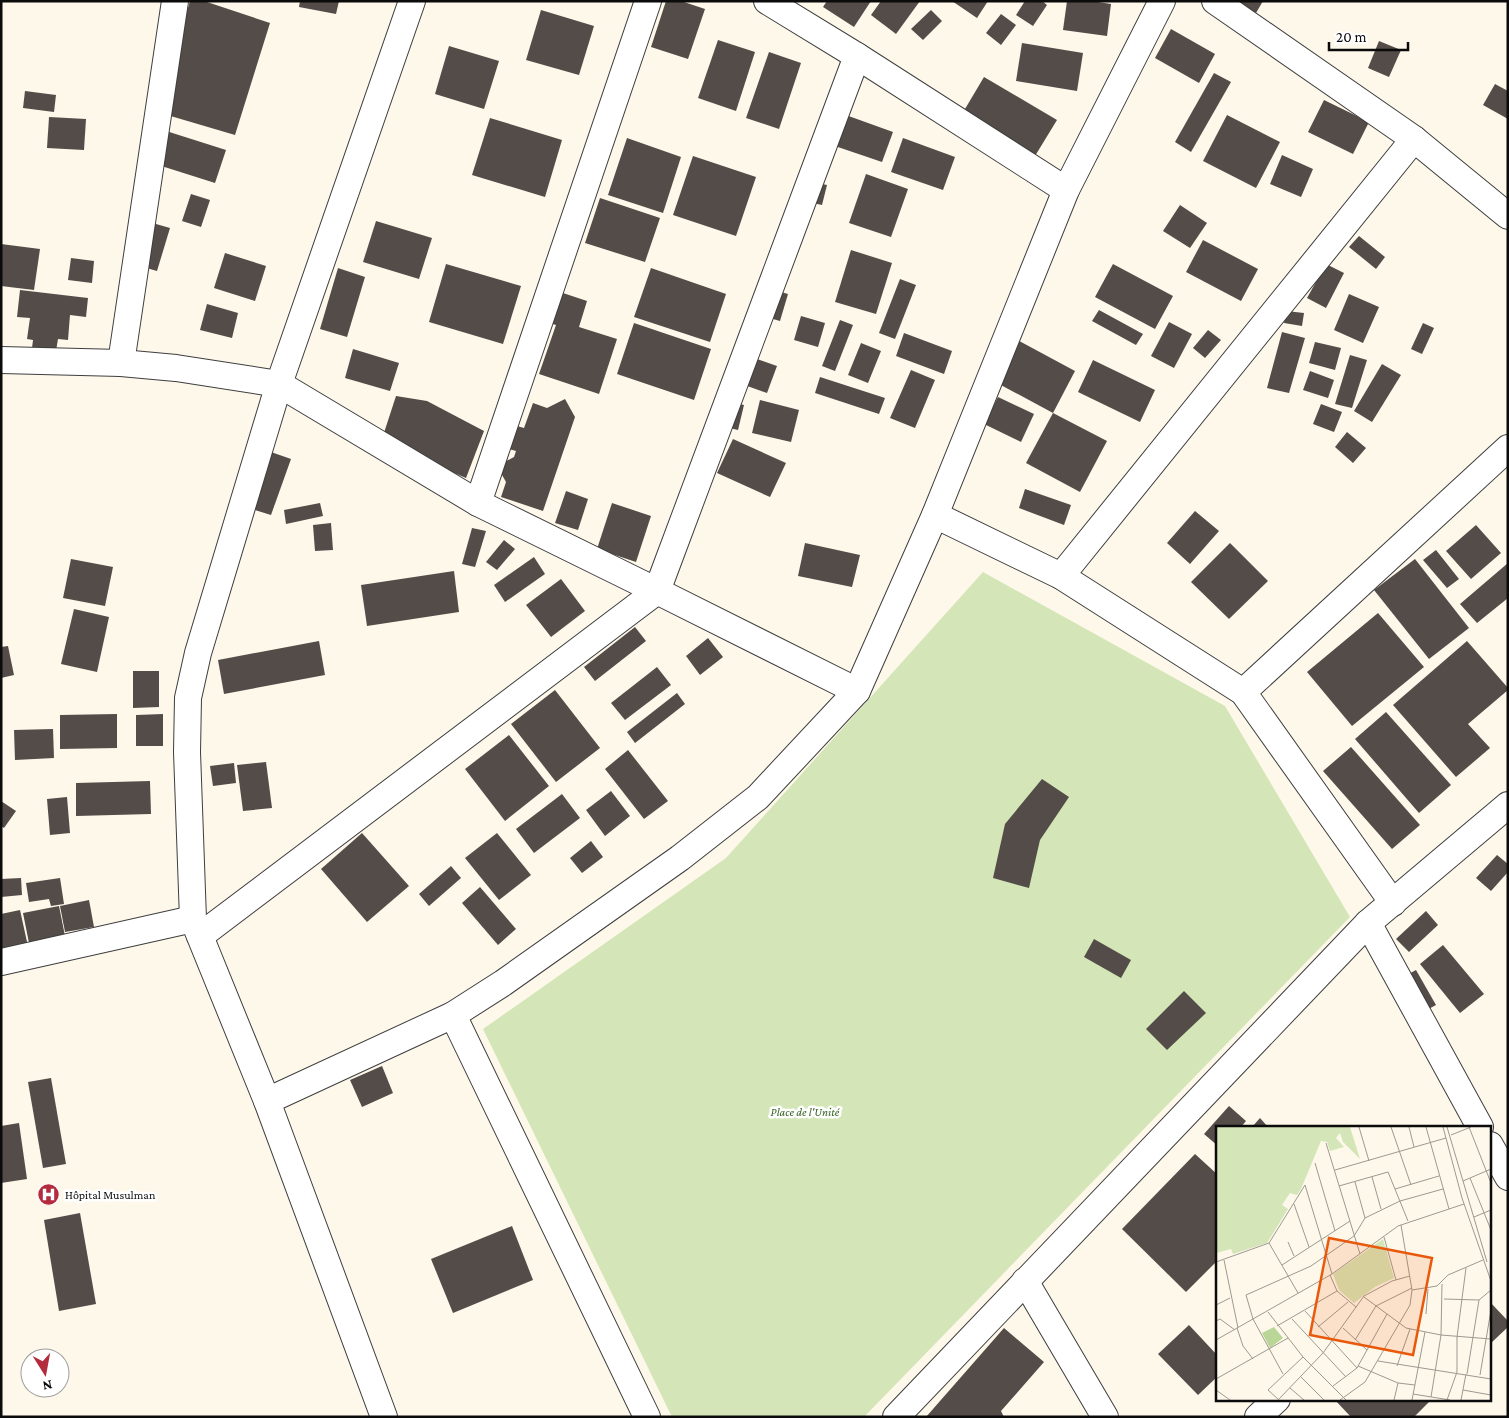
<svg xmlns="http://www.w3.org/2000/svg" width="1509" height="1418" viewBox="0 0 1509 1418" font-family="'Crimson Pro',serif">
<rect width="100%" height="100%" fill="#fef8eb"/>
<path fill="#d4e6b7" d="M 983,572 L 1225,706 L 1350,917 L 864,1417 L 672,1417 L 483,1029 L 726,858 Z"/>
<g fill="#534c48">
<path d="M 190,1 L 204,1 L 270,23 L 235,135 L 157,112 Z"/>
<path d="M 300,1 L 339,1 L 336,14 L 299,7 Z"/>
<path d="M 666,1 L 681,1 L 705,9 L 688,59 L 651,47 Z"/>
<path d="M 827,1 L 871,1 L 854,27 L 823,7 Z"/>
<path d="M 881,1 L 920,1 L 896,34 L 871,15 Z"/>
<path d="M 952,1 L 988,1 L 977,18 Z"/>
<path d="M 1025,1 L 1042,1 L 1047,5 L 1033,26 L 1016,15 Z"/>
<path d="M 1067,1 L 1092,1 L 1111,4 L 1107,36 L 1063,30 Z"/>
<path d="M 1232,1 L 1263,1 L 1256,13 Z"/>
<path d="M 541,10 L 594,26 L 579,75 L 526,60 Z"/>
<path d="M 931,10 L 942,21 L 923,40 L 911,29 Z"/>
<path d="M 1001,14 L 1016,25 L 1001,45 L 986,33 Z"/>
<path d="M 1171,29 L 1215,54 L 1199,83 L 1155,58 Z"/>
<path d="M 718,40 L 755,52 L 736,111 L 698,98 Z"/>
<path d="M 1379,41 L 1401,50 L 1389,77 L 1368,68 Z"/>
<path d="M 1022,43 L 1083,53 L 1077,91 L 1016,81 Z"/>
<path d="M 449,46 L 499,61 L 484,109 L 435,94 Z"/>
<path d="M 769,52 L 801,63 L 779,129 L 746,118 Z"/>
<path d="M 1214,73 L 1231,82 L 1191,152 L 1175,142 Z"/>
<path d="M 984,77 L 1057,120 L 1035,156 L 962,114 Z"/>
<path d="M 1495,84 L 1508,91 L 1508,119 L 1483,105 Z"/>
<path d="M 25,91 L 56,95 L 54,112 L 23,108 Z"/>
<path d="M 1324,100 L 1369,122 L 1353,154 L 1308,132 Z"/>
<path d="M 843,114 L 893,132 L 882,162 L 832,145 Z"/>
<path d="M 1227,115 L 1280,142 L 1256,188 L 1203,161 Z"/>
<path d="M 49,117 L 86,119 L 84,150 L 47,148 Z"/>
<path d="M 490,118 L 562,140 L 545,197 L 472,175 Z"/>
<path d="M 163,130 L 226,150 L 215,183 L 152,163 Z"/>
<path d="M 627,138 L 681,157 L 663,213 L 608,195 Z"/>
<path d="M 903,138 L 955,157 L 943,190 L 891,172 Z"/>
<path d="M 1282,155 L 1313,169 L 1301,197 L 1270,184 Z"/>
<path d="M 693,156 L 756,177 L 736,236 L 673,215 Z"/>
<path d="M 866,174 L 908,189 L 891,237 L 849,223 Z"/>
<path d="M 813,182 L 827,185 L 822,205 L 808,202 Z"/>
<path d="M 191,194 L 210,200 L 201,227 L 182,221 Z"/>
<path d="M 600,198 L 660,218 L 645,262 L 585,243 Z"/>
<path d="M 1180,205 L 1207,223 L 1190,248 L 1163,231 Z"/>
<path d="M 376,221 L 432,238 L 419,279 L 363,262 Z"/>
<path d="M 149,222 L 170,228 L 157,271 L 136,265 Z"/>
<path d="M 1359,236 L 1385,257 L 1376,269 L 1349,247 Z"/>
<path d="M 1203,240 L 1258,269 L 1241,301 L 1186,272 Z"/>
<path d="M 1,244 L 40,249 L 34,290 L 1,286 Z"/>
<path d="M 851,250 L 892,263 L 876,314 L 835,302 Z"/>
<path d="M 225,253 L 266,266 L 255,301 L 214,288 Z"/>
<path d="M 71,258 L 94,261 L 92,283 L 68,280 Z"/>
<path d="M 446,264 L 521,286 L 503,344 L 429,322 Z"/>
<path d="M 1113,264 L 1173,296 L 1155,329 L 1095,297 Z"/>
<path d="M 1326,264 L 1344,273 L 1326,308 L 1307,298 Z"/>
<path d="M 338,268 L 365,277 L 347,337 L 320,329 Z"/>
<path d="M 651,268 L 726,294 L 710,342 L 634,317 Z"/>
<path d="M 900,279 L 916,285 L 895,339 L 879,333 Z"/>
<path d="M 20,290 L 88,298 L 86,317 L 70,315 L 68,340 L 58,339 L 56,351 L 32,348 L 33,340 L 27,339 L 30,318 L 17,317 Z"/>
<path d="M 554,290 L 587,301 L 579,327 L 617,339 L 599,394 L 539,374 L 556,325 L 543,321 Z"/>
<path d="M 774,290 L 788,294 L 780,321 L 766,317 Z"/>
<path d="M 1349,294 L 1379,307 L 1363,343 L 1334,330 Z"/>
<path d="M 207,304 L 238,313 L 232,338 L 200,330 Z"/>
<path d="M 1099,310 L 1143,334 L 1136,345 L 1092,321 Z"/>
<path d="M 1286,311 L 1304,313 L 1302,326 L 1284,323 Z"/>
<path d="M 801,316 L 825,323 L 818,347 L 794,340 Z"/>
<path d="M 840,320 L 853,325 L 835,371 L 822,366 Z"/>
<path d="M 1169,322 L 1192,334 L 1174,368 L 1151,356 Z"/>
<path d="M 634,323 L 711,349 L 694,400 L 617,374 Z"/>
<path d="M 1423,323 L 1434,328 L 1422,354 L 1411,349 Z"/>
<path d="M 1208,330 L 1221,340 L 1205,358 L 1193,348 Z"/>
<path d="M 1282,332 L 1305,338 L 1289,393 L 1267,388 Z"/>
<path d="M 904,333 L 952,351 L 944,374 L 896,356 Z"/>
<path d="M 1008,335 L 1075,371 L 1053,413 L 986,377 Z"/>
<path d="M 1315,342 L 1341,348 L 1335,370 L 1309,363 Z"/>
<path d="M 861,343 L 881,351 L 868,383 L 848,375 Z"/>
<path d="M 353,349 L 399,363 L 390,391 L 345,378 Z"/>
<path d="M 746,355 L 777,366 L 767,393 L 736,382 Z"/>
<path d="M 1350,355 L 1367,360 L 1352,408 L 1335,404 Z"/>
<path d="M 1093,360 L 1155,390 L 1140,422 L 1078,392 Z"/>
<path d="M 1382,364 L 1401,375 L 1372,422 L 1354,411 Z"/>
<path d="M 911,370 L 935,380 L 915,428 L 890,418 Z"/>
<path d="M 1310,371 L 1334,380 L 1328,398 L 1303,390 Z"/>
<path d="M 820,377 L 885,398 L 879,414 L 815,393 Z"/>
<path d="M 396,396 L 427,401 L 484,431 L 466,478 L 381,442 Z"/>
<path d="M 998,397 L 1034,414 L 1021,442 L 984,424 Z"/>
<path d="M 565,399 L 575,417 L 543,511 L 501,497 L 506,482 L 497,466 L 514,457 L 516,451 L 509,449 L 517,426 L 524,428 L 533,403 L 547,408 Z"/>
<path d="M 760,400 L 799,410 L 791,442 L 752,433 Z"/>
<path d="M 727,401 L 744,405 L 738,430 L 721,426 Z"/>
<path d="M 1321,404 L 1342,412 L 1334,432 L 1313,424 Z"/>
<path d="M 1053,413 L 1107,441 L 1080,492 L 1026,463 Z"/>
<path d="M 1347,432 L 1366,448 L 1353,463 L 1335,447 Z"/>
<path d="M 733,439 L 786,463 L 770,497 L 717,473 Z"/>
<path d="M 271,452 L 291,459 L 271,515 L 252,509 Z"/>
<path d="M 1025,489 L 1071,505 L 1064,525 L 1019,508 Z"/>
<path d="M 566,491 L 588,499 L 578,530 L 555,523 Z"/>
<path d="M 320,503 L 323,516 L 286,524 L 284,510 Z"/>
<path d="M 612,503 L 651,516 L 636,562 L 597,549 Z"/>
<path d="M 1195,511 L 1219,531 L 1190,564 L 1167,543 Z"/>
<path d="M 331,523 L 333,550 L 315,551 L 313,525 Z"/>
<path d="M 1476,525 L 1501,553 L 1471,579 L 1446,551 Z"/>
<path d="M 472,528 L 486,531 L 475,567 L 462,564 Z"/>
<path d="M 504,540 L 515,549 L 497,570 L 486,562 Z"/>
<path d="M 805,543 L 860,555 L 852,587 L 798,576 Z"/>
<path d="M 1230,543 L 1268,581 L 1229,619 L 1191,582 Z"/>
<path d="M 1436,550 L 1459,579 L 1447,588 L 1423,560 Z"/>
<path d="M 534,557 L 545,574 L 505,602 L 494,585 Z"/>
<path d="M 71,559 L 113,567 L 105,606 L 63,598 Z"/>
<path d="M 1415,559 L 1469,628 L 1429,659 L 1374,590 Z"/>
<path d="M 1508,563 L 1508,598 L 1477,623 L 1460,604 Z"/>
<path d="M 454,571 L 459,612 L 367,626 L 361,585 Z"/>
<path d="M 561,579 L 585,611 L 551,637 L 526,605 Z"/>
<path d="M 74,609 L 109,617 L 97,672 L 61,664 Z"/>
<path d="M 1378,613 L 1424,667 L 1352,726 L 1307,672 Z"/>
<path d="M 635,627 L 646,641 L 595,681 L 584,667 Z"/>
<path d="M 708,638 L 723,657 L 700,675 L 686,656 Z"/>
<path d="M 319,641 L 325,675 L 224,694 L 218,660 Z"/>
<path d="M 1467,641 L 1508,688 L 1508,690 L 1468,724 L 1490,748 L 1456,777 L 1393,705 Z"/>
<path d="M 8,646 L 14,675 L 1,678 L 1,647 Z"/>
<path d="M 657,667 L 671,685 L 625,720 L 611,703 Z"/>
<path d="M 133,671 L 159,671 L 159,707 L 133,708 Z"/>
<path d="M 555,690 L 600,748 L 556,782 L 511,724 Z"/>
<path d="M 677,693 L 685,704 L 635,743 L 627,732 Z"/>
<path d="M 1386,712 L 1451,785 L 1419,813 L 1355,739 Z"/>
<path d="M 117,714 L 117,748 L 60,749 L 60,715 Z"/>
<path d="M 163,714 L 163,746 L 136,746 L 136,715 Z"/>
<path d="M 53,729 L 54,758 L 15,760 L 14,730 Z"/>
<path d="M 509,735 L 549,786 L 505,821 L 465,769 Z"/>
<path d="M 1351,747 L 1420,825 L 1392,849 L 1323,771 Z"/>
<path d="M 628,750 L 668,801 L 644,819 L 605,769 Z"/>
<path d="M 266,762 L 272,808 L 243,811 L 237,765 Z"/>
<path d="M 234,763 L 236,783 L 213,786 L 210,766 Z"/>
<path d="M 1042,779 L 1069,797 L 1040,840 L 1029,888 L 993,878 L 1005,824 Z"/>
<path d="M 150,781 L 151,814 L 76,816 L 76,783 Z"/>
<path d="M 611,791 L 630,816 L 605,836 L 586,810 Z"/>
<path d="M 562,794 L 580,818 L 534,853 L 516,829 Z"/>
<path d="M 67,797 L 70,833 L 50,835 L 47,799 Z"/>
<path d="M 1,801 L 16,811 L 4,828 L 1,826 Z"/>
<path d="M 362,833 L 409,886 L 367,922 L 321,869 Z"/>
<path d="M 497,833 L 531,875 L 499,900 L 465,858 Z"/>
<path d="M 591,841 L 603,857 L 582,873 L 570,858 Z"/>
<path d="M 1497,855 L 1508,864 L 1508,872 L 1491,891 L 1476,878 Z"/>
<path d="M 451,866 L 461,878 L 429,906 L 419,894 Z"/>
<path d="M 21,878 L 22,895 L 1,897 L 1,879 Z"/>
<path d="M 60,878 L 64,904 L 51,906 L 49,899 L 29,902 L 26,883 Z"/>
<path d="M 480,887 L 516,929 L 498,945 L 462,903 Z"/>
<path d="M 89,900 L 94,927 L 65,932 L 60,906 Z"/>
<path d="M 59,906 L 66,941 L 30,948 L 23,913 Z"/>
<path d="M 20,910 L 29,951 L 1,957 L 1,914 Z"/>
<path d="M 1426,911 L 1438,925 L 1409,952 L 1396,939 Z"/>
<path d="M 1094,939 L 1131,960 L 1121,978 L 1084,957 Z"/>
<path d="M 1443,945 L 1484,994 L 1460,1013 L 1420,964 Z"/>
<path d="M 1416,970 L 1436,1005 L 1423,1012 L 1403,977 Z"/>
<path d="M 1184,991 L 1206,1013 L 1167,1050 L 1146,1029 Z"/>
<path d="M 382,1066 L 393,1093 L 362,1107 L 350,1080 Z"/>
<path d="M 51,1078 L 66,1164 L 43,1168 L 28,1082 Z"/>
<path d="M 1229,1106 L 1246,1121 L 1241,1127 L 1218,1127 L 1218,1146 L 1204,1134 Z"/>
<path d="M 1260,1118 L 1268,1127 L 1252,1127 Z"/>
<path d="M 19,1123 L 27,1179 L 1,1183 L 1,1126 Z"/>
<path d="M 1195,1154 L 1218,1175 L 1218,1260 L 1186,1292 L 1122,1229 Z"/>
<path d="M 80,1213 L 96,1304 L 59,1311 L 44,1220 Z"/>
<path d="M 512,1226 L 533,1280 L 453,1313 L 431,1259 Z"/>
<path d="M 1490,1302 L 1508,1321 L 1508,1327 L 1490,1344 Z"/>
<path d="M 1189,1325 L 1218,1356 L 1218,1376 L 1198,1395 L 1158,1354 Z"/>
<path d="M 1004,1328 L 1044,1362 L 1001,1411 L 1004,1417 L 926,1417 Z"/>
<path d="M 1334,1399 L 1432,1399 L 1414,1417 L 1351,1417 Z"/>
</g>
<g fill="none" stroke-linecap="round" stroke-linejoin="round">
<defs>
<g id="minor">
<path d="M 767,1 L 857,56 L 1066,190"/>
<path d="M 1215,1 L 1414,139 L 1508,216"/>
<path d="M 1,360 L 121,363 L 176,368 L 279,384 L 478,503 L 657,591 L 857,691"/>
<path d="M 121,363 L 175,1"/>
<path d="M 478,503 L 648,1"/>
<path d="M 935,515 L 1061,576 L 1243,692 L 1393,903"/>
<path d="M 1061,576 L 1414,139"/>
<path d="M 1243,692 L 1508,448"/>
<path d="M 1368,923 L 1480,1127"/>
<path d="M 200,936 L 657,591 L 857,56"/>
<path d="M 1,962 L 193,919"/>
<path d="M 453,1015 L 647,1417"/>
<path d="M 267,1101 L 453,1015 L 503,983 L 680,858 L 758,797 L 857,691 L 935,515 L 1066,190 L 1162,1"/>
<path d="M 1490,1145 L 1508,1177"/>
<path d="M 1025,1281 L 1105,1417"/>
<path d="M 384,1417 L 267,1101 L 193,919 L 187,752 L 188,698 L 198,653 L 279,384 L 412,1"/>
<path d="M 896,1417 L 1368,923 L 1508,805"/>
<path d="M 1258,1417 L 1277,1399"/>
</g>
</defs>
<use href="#minor" stroke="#3e3e3e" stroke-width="28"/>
<use href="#minor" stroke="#fff" stroke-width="26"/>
</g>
<defs>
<symbol id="hospital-disc" viewBox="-11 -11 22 22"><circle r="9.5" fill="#b42b3e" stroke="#fff"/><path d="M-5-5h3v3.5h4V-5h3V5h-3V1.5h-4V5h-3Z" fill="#fff"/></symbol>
</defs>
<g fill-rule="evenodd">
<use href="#hospital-disc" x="36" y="1182" width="25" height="25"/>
</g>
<g text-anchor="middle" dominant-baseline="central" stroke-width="5" stroke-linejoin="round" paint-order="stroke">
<g font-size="12" font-style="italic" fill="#335f1f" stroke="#fff">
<text x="805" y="1112">Place de l'Unité</text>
</g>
<g font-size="12" fill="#0b0b0b" stroke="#fff" text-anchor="start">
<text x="65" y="1195">Hôpital Musulman</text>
</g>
</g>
<g transform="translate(1216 1126)">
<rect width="275" height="275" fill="#fef8eb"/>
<path d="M 58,201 L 67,212 L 54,222 L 46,207 Z" fill="#b9d697"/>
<path d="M 0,1 L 134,1 L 144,33 L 127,16 L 124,7 L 120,12 L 128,21 L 114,25 L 111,16 L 105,15 L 85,63 L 81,69 L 74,67 L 66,79 L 72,83 L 51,117 L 17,128 L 15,123 L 0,127 Z" fill="#d4e6b7"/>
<path d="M 167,113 L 178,152 L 159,161 L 138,177 L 123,164 L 117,148 Z" fill="#d4e6b7"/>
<path fill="none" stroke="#9d9991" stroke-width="1" d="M 143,1 L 153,35M 175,1 L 195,59M 193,1 L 198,21M 210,1 L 233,83M 227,1 L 246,72 L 275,155M 231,1 L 271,136M 253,1 L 275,57M 235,9 L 255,1M 110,17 L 144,128M 99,37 L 119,105M 119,44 L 230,12M 156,51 L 165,83M 254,52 L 275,104M 247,55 L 275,43M 139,56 L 149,92M 89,59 L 116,148M 123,60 L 172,46 L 192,95M 179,63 L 223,50M 78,78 L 93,121M 258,91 L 275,84M 168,111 L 180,154M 72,116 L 78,130M 53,117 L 82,167M 8,134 L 22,202M 0,136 L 53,117 L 89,59M 66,139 L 134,95M 114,149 L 121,165 L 140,181M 196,164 L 221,160 L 232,149 L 267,134M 148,171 L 190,202 L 225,209 L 275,213M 228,173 L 263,174 L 275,164M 0,179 L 14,172M 89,185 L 141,242M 52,186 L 87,231 L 130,274M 210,188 L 212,163M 76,193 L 130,251M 0,195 L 4,193 L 19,204M 61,200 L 121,165M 102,201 L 132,176M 21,202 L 27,220 L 37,233M 127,202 L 151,224M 0,214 L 116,148 L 182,100 L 248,78M 139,214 L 160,180 L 196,162M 162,235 L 275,253M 142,240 L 182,257 L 199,259M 181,240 L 194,203M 67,248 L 37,193 L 30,169 L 95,140 L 138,110 L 149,92 L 184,75 L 227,63M 251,248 L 263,174M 264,249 L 275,184M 84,250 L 108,274M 0,253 L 72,212M 117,260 L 141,242 L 171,188M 74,262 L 88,274M 0,264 L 14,274M 247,264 L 275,269M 197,268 L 234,274M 215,271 L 225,209 L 226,158M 63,273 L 107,227 L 148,170 L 176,155 L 194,150M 63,274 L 52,264 L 87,231M 124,274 L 149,256 L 194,179 L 196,164 L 185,99M 178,274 L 182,257M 196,274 L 209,206M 231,274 L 241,246 L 241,211 L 250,142M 245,274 L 250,248"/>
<path fill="#e8590c" fill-opacity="0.15" stroke="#e8590c" stroke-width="2.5" d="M 113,112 L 216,132 L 197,229 L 94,209 Z"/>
<rect width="275" height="275" fill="none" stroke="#0b0b0b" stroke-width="2.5"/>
</g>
<rect width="1509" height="1418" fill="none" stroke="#0b0b0b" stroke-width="5"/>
<g transform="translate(45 1373) rotate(169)"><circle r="24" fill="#ffffff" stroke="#9d9d9d"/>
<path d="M0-4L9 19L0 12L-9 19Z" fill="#b42b3e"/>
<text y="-8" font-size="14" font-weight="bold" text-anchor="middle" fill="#0b0b0b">N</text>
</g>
<path d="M1329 42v8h79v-8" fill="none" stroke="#0b0b0b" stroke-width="2.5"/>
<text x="1336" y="42" font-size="15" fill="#0b0b0b" stroke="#ffffff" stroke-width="4" paint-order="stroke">20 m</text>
</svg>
